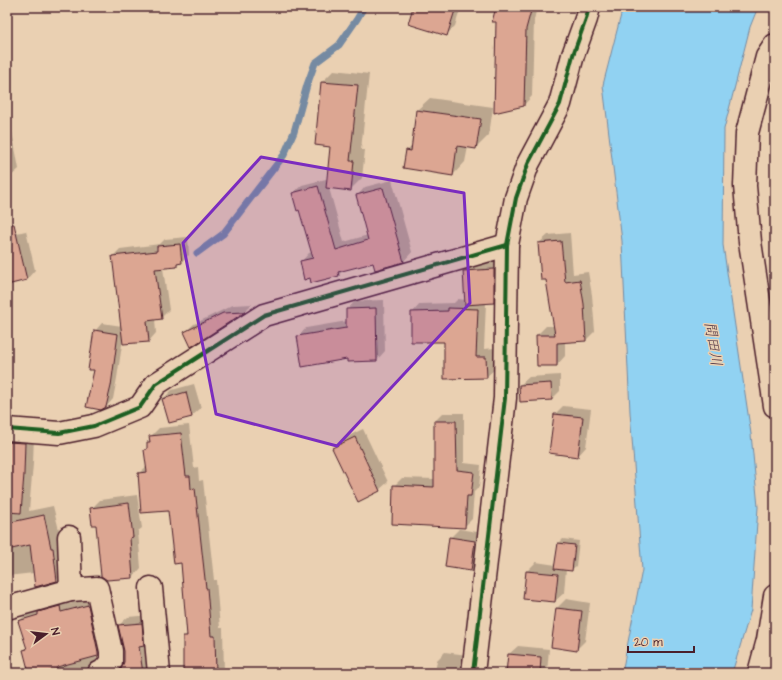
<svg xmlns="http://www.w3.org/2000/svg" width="782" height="680" viewBox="0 0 782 680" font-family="'Architects Daughter','Klee One',sans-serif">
<rect width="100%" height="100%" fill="#ead0b2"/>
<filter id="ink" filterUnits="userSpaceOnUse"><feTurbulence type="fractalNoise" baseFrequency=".025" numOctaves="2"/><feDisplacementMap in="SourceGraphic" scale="8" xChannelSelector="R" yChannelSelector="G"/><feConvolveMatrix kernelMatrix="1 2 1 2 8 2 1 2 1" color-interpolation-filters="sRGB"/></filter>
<g filter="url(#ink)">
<path fill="#91d2f2" stroke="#758aa2" d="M 623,7 L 758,7 L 750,27 L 724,129 L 723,245 L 751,434 L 758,507 L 751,610 L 732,673 L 622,673 L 642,570 L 630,412 L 622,241 L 603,85 Z"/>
<g fill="#0003">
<path d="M 414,7 L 461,7 L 455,26 L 446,35 Z"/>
<path d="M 497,7 L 537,7 L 534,20 L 532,96 L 524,105 Z"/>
<path d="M 334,70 L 369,74 L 361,150 L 365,150 L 362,178 L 350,190 L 329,188 L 344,242 L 368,235 L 357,196 L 365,187 L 392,180 L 412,252 L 404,261 L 374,261 L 344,269 L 339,275 L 312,282 L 311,277 L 301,262 L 309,253 L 312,252 L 300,209 L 293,193 L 302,185 L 326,179 L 328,184 L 331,146 L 322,82 Z"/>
<path d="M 430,98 L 493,107 L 489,135 L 476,148 L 468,147 L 465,162 L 453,175 L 407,151 L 412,146 L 417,110 Z"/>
<path d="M 12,132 L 19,169 L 10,177 L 7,178 L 7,133 Z"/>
<path d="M 26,231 L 35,270 L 27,279 L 7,284 L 7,235 Z"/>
<path d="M 570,233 L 573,274 L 588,272 L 592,295 L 595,331 L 586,340 L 565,342 L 565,356 L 557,365 L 537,335 L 546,326 L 555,326 L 547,279 L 539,243 L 548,235 Z"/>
<path d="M 188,237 L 189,255 L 176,266 L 163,268 L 169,310 L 161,318 L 155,319 L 156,333 L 149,341 L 123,338 L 117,378 L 113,399 L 106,407 L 95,370 L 95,331 L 102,323 L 122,326 L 113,256 L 120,249 L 160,244 L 165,239 Z"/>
<path d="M 502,261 L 502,294 L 493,302 L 486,303 L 484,349 L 495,348 L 495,369 L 486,377 L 412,313 L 420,304 L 454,303 L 458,299 L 466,300 L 464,271 L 473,262 Z"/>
<path d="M 384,300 L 385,351 L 377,360 L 348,357 L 298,337 L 306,328 L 347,321 L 347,310 L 355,301 Z"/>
<path d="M 252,304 L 245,311 L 191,345 L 185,332 L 194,324 L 233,305 Z"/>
<path d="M 560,375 L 560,391 L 552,399 L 520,385 L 529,377 Z"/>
<path d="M 194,384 L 201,408 L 192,416 L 170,422 L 163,399 L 172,390 Z"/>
<path d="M 563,406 L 591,409 L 586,447 L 578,456 L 555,414 Z"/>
<path d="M 443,413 L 464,413 L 464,463 L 481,465 L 479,487 L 474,492 L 472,519 L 464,527 L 394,486 L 402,478 L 435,479 L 435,421 Z"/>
<path d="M 189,425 L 194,468 L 198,467 L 199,481 L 203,480 L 214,580 L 216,580 L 220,628 L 223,628 L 224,673 L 194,673 L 184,637 L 188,633 L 182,562 L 169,510 L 139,473 L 147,466 L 145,450 L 148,447 L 148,443 L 150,440 L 150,437 L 159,428 Z"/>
<path d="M 363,429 L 388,482 L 379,490 L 334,448 L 342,439 Z"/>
<path d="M 7,432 L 34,434 L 33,464 L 29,511 L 53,506 L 61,538 L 66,570 L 56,580 L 34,573 L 7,576 Z"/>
<path d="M 137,495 L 142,528 L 138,531 L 141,568 L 133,577 L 91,509 L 100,500 Z"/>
<path d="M 459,529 L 483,533 L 479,562 L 471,570 L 450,538 Z"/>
<path d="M 563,539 L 579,541 L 576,566 L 571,570 L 566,569 L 564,593 L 555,601 L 525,598 L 527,571 L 536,562 L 556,565 L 559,543 Z"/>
<path d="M 96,597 L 107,648 L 97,657 L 95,663 L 99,673 L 30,673 L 24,650 L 27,647 L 19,621 L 28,613 L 68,598 L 69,604 Z"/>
<path d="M 566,599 L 590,603 L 585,641 L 576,650 L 552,646 L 557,608 Z"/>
<path d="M 150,615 L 153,673 L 119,673 L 121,671 L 124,663 L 124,648 L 119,625 L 128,617 Z"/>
<path d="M 518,646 L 549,649 L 547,673 L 507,673 L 509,654 Z"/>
<path d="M 445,652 L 467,655 L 465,673 L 435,673 L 437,660 Z"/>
</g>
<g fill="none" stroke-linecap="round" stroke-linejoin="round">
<path stroke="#758aa2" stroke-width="7" d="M 197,253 L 223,234 L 284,155 L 294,132 L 307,85 L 315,63 L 339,45 L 357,19 L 364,7"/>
</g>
<g fill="#dca692" stroke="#4a1f2b">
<path d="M 413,7 L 456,7 L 447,36 L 408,24 Z"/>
<path d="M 496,7 L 532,7 L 526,29 L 524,106 L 494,113 L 496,22 L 492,22 Z"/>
<path d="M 321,82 L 358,85 L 350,161 L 354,161 L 351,191 L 326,188 L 330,147 L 315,145 Z"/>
<path d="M 416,110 L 481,119 L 476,149 L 457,146 L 453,176 L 403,168 L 406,150 L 411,151 Z"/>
<path d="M 318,186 L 336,250 L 368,240 L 356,195 L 383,188 L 404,262 L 375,270 L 373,263 L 338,272 L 339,276 L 311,283 L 310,278 L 304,280 L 300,261 L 313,258 L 299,210 L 297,211 L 292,193 Z"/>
<path d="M 7,224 L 14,224 L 27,280 L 7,285 Z"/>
<path d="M 561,241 L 565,282 L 580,280 L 584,304 L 586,341 L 557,343 L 557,366 L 537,366 L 536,335 L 555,335 L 546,280 L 541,280 L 538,243 Z"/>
<path d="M 180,244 L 182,263 L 177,264 L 177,267 L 155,269 L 162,319 L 147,321 L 149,342 L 123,344 L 112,256 L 157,251 L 157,246 Z"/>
<path d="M 494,269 L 494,303 L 465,305 L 463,271 Z"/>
<path d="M 376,308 L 377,361 L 347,362 L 347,359 L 302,367 L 297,336 L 346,328 L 346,309 Z"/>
<path d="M 448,308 L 478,309 L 476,357 L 486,357 L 487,378 L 444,379 L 444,342 L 411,342 L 411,312 L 448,311 Z"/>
<path d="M 245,312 L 191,347 L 184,332 L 223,313 Z"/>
<path d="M 94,330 L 118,334 L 111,386 L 106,407 L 101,410 L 86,407 L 94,370 L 88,370 Z"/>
<path d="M 551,383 L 552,400 L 520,402 L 519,385 Z"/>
<path d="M 186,392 L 192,417 L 169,423 L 162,399 Z"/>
<path d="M 554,414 L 583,417 L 578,457 L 549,453 Z"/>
<path d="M 434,421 L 456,421 L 457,470 L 474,472 L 471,496 L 467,496 L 465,528 L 392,524 L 393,485 L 434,487 Z"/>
<path d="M 181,433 L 186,476 L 190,476 L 191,489 L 195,488 L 206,588 L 207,588 L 211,636 L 215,636 L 216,673 L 183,673 L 183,636 L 187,636 L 181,563 L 174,564 L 168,511 L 141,513 L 138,473 L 147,472 L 144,450 L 147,449 L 147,442 L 150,442 L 149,436 Z"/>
<path d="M 355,437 L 380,491 L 358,502 L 332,448 Z"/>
<path d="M 7,442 L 25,443 L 24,474 L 21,513 L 7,512 Z"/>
<path d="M 129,503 L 133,537 L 130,538 L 133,578 L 107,580 L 101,576 L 96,525 L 92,525 L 90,508 Z"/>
<path d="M 44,515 L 51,548 L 53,548 L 57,581 L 35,587 L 30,545 L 7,550 L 7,523 Z"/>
<path d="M 449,537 L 475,541 L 471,571 L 445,567 Z"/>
<path d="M 558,543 L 575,545 L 572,571 L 554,569 Z"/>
<path d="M 526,571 L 558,574 L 555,602 L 523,599 Z"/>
<path d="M 88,605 L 98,652 L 98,656 L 57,667 L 57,669 L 43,673 L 29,673 L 23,650 L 27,649 L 18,621 L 38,615 L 38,612 L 60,606 L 61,612 Z"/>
<path d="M 556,608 L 582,611 L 577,651 L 551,647 Z"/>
<path d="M 142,623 L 144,646 L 139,647 L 143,673 L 120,673 L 120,671 L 124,662 L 124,651 L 118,625 Z"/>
<path d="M 508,654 L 541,657 L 540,673 L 506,673 Z"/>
</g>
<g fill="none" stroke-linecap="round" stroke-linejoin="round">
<defs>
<g id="street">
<path d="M 775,45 L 767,57 L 747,133 L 745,186 L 750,242 L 775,406"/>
<path d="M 7,429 L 59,433 L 94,426 L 140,407 L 156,384 L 264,315 L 507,245"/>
<path d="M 69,537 L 71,590"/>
<path d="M 151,588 L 159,673"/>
<path d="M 7,608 L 71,590 L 97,588 L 111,651 L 111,662 L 103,671 L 99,673"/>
<path d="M 473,673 L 505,398 L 507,245 L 516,198 L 528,164 L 560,104 L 573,55 L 586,19 L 589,7"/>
<path d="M 759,673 L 768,640 L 775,596"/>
</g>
</defs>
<use href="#street" stroke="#4a1f2b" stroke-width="25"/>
<use href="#street" stroke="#ead0b2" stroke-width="22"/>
<defs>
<g id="cycleway">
<path d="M 7,429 L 59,433 L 94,426 L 140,407 L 156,384 L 264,315 L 507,245"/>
<path d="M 473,673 L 505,398 L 507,245 L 516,198 L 528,164 L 560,104 L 573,55 L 586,19 L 589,7"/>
</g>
</defs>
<use href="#cycleway" stroke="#ead0b2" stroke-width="6"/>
<use href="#cycleway" stroke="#1b5e20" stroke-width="4"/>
</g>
</g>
<path fill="#7b2cbf" fill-opacity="0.2" stroke="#7b2cbf" stroke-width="3" stroke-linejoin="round" d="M 261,157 L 464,193 L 470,303 L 337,446 L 216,414 L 183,243 Z"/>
<g text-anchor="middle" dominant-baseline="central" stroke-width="3" stroke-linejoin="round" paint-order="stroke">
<g font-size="15" font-style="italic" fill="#553a49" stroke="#ead0b2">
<text transform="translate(713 344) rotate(81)">問田川</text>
</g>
</g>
<rect width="782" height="680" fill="none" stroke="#ead0b2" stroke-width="24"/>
<rect x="12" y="12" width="758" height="656" fill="none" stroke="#4a1f2b" stroke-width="1.5" filter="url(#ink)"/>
<g transform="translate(46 634) rotate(75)" stroke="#ead0b2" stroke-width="3" paint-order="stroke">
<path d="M0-3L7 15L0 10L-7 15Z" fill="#4a1f2b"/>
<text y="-6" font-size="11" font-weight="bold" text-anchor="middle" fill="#4a1f2b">N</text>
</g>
<path d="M628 646v6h66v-6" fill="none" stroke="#4a1f2b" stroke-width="2"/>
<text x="634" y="646" font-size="12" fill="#4a1f2b" stroke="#ead0b2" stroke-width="3" paint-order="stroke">20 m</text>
</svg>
